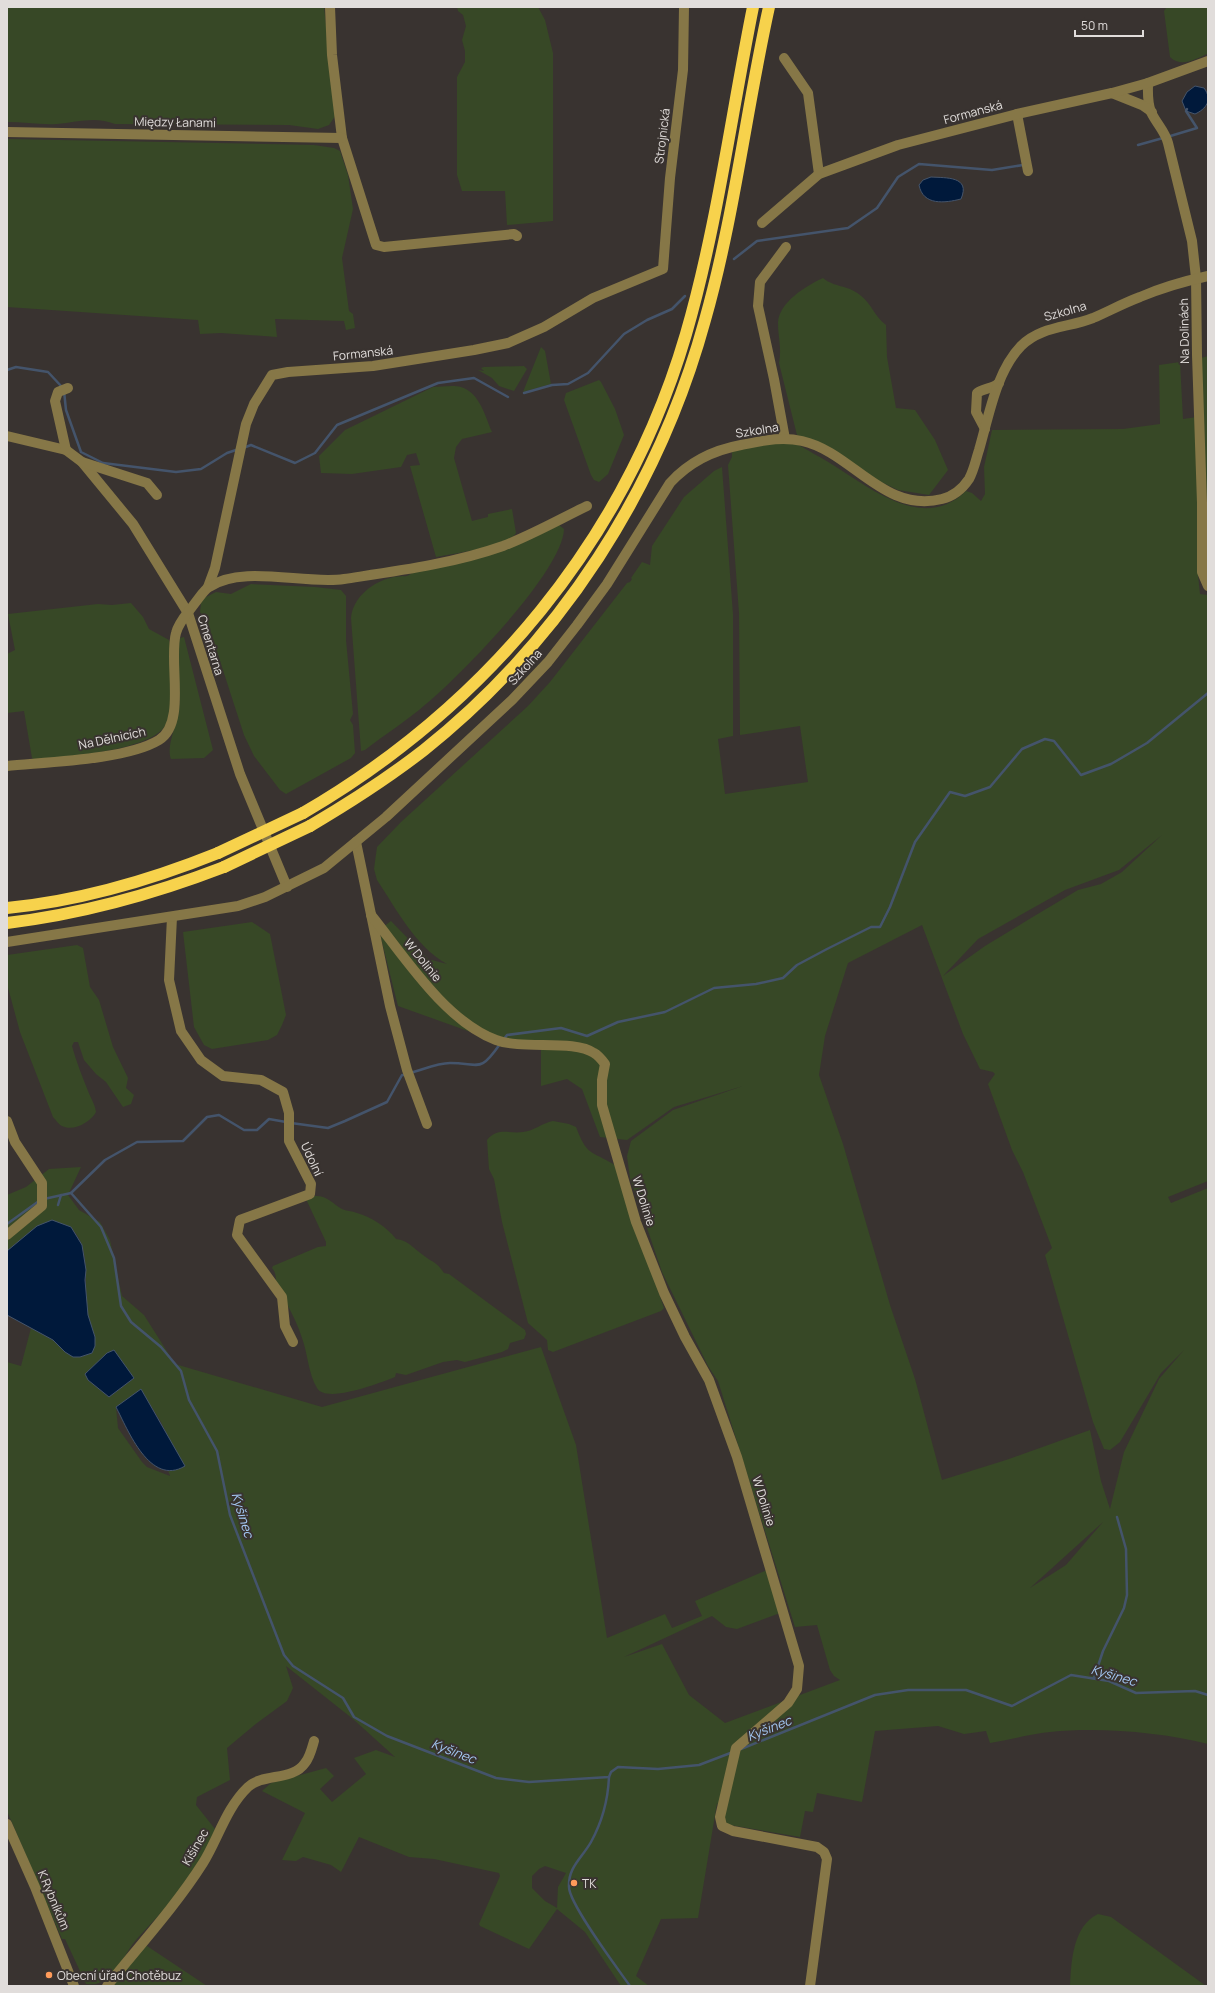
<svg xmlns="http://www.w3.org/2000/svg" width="1215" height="1993" viewBox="0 0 1215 1993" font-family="Manrope,sans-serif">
<rect width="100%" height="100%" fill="#393330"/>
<g fill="#374826" fill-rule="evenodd">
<path d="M 7,7 L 324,7 L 336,115 L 329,125 L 318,129 L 289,125 L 115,124 C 96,116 77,122 57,124 C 40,125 24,122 7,122 Z"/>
<path d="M 457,7 L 538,7 L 545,20 L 553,53 L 553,221 L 507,225 L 505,191 L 462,191 L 457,175 L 457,77 L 465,62 L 465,51 L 462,40 L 466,26 L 463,15 L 458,11 Z"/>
<path d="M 1167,7 L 1208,7 L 1207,54 C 1196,59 1181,68 1170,57 L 1164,11 Z"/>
<path d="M 7,139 L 314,145 L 334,148 L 340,151 L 348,175 L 353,209 L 342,258 L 349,311 L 353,314 L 355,328 L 346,330 L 344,321 L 275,319 L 277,337 L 221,333 L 200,334 L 198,320 L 7,307 Z"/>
<path d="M 823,278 C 835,288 846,284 860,295 C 872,304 874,316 886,325 L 887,357 L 896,408 L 915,410 L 935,440 L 948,470 L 929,495 L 898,490 L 877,480 L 815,441 L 797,435 L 779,363 C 782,349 778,337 778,323 C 779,302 806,286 823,278 Z"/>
<path d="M 541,347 L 545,351 L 551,384 L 523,392 Z"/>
<path d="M 1208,356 L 1208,565 L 1201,358 Z"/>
<path d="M 1180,362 L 1183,419 L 1197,417 L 1199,466 L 1198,575 L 1200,594 L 1208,595 L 1208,1181 L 1168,1197 L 1171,1203 L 1208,1188 L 1208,1744 C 1159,1732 1100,1727 1050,1732 C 1030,1734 1009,1740 990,1743 L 986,1731 L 964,1734 L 938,1726 L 875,1731 L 862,1802 L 817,1793 L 813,1812 L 805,1811 L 800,1837 L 724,1824 L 717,1803 L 698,1918 L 661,1919 L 636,1976 L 649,1986 L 621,1986 L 585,1932 L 557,1909 L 529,1949 L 480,1926 L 479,1924 L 500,1876 L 499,1873 L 434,1859 L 409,1857 L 359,1837 L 341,1872 L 331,1865 L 303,1857 L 296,1861 L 282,1860 L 305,1813 L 262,1791 L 271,1783 L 326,1768 L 334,1776 L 320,1789 L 332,1802 L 366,1774 L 354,1758 L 376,1750 L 395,1757 L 353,1719 L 286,1666 L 293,1688 L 287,1701 L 257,1723 L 227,1748 L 230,1780 L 197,1797 L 196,1805 L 215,1829 C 201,1873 166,1907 136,1940 C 124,1954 117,1976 99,1983 C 95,1985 90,1984 86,1984 L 65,1939 L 62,1939 L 7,1811 L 7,1362 L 21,1366 L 31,1328 L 53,1340 L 65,1352 L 95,1337 C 92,1330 90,1323 88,1316 C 82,1289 95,1241 66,1225 L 37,1226 L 7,1251 L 7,1195 L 26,1187 L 49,1169 L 81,1167 L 68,1195 L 79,1210 L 100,1222 L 110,1240 L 122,1296 L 144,1315 L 175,1364 L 322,1407 L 541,1347 L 576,1445 L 607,1638 L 665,1614 L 672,1628 L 702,1616 L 695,1601 L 767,1570 L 780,1613 L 737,1629 L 726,1627 L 712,1616 L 624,1657 L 662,1644 L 689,1695 L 725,1723 L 840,1680 L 834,1676 L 830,1670 L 817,1625 L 795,1627 L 718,1381 L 708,1366 L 662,1272 L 630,1178 L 627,1156 L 631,1141 L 673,1110 L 743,1086 L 674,1107 L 627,1140 L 600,1137 L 582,1089 L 567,1079 L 541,1086 L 541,1047 L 479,1035 L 398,1006 L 379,930 L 391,921 L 428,959 L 447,964 C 415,946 397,910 377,880 L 374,869 L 377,847 L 401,822 L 528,706 L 550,682 L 627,583 L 630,582 L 632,579 L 631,578 L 642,562 L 650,565 L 652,546 L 684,497 L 714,471 L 722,467 L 733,614 L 733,736 L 718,739 L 725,794 L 808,782 L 800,726 L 740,735 L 739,613 L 728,465 L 732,457 L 732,451 C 754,447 776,439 798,445 C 803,447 809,451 814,454 C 858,476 918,538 966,491 L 972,493 L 981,501 L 985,494 L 984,467 L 992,430 L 1123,429 L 1160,424 L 1159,365 ZM 1162,835 L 1122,872 L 1101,884 L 1078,890 L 1031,918 L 985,946 L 943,976 L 978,939 L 1065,890 L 1119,870 ZM 922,925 L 963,1034 L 980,1069 L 993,1072 L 995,1074 L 988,1084 L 1012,1150 L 1023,1172 L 1052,1248 L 1045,1255 L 1093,1422 L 1104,1449 L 1110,1450 L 1120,1442 L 1161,1373 L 1184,1350 L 1159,1379 L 1124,1452 L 1110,1509 L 1101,1481 L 1090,1430 L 1006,1460 L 942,1480 L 915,1379 L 890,1305 L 843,1144 L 819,1075 L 825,1036 L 848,963 ZM 134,1378 L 109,1397 L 88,1380 ZM 141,1390 L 161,1422 L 168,1436 L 177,1470 L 168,1470 L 170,1476 L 147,1467 L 142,1462 L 118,1428 L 116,1407 ZM 1103,1522 L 1066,1565 L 1030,1588 ZM 545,1866 L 566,1873 L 558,1887 L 557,1908 L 545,1901 L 532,1888 L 532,1876 L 539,1869 Z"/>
<path d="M 524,366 L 527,369 L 514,391 L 499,386 L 492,378 L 478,370 L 484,371 L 481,368 L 484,367 Z"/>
<path d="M 599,380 L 601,382 L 615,409 L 624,435 L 608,474 L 599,482 L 594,480 L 591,475 L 564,400 L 566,393 Z"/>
<path d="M 433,387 C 441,387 453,385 461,387 C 480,393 485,416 492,432 L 462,439 L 456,447 L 454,458 L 472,521 L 488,517 L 488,514 L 512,509 L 516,533 C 507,547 453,554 436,557 L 410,466 L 420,465 L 416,453 L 407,455 L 401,467 L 352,474 L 321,473 L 319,456 L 345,430 Z"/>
<path d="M 558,524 L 564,529 C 563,571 460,676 426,704 C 407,721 385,734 365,750 L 361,751 L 351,618 C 353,597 373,581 394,577 C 407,575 404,579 417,570 Z"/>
<path d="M 251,584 L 315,587 L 341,590 L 346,596 L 346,640 L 353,714 L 350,720 L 353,725 L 355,753 L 351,758 L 286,794 L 280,790 L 254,756 L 244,735 L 208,624 L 200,612 L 201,603 L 204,598 L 216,592 L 231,594 Z"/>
<path d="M 131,603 L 143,617 L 149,629 L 169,640 C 172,653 171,666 171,679 C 171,696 174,712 165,726 C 149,751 63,757 35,760 L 32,758 L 24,711 L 7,713 L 7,654 L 15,650 L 8,614 L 98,604 L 112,605 Z"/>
<path d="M 184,637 L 213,750 L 204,758 L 171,759 C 166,746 177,724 179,710 C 182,688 172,660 180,638 Z"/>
<path d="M 252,922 L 270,934 L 286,1015 L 282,1025 L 277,1035 L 268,1040 L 212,1049 L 204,1045 L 194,1027 L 183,932 Z"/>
<path d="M 77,945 L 83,948 L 90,987 L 99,1000 L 113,1047 L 128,1078 L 126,1088 L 134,1095 L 131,1104 L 123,1107 L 106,1082 L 96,1074 L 84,1060 L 78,1042 L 74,1042 L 72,1046 C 76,1061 82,1076 88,1091 C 91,1099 95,1104 96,1112 C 91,1122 73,1132 62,1126 C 59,1125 56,1120 53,1117 L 20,1032 L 7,984 L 7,955 Z"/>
<path d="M 553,1121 L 569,1124 L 576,1127 C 587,1156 590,1150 615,1165 L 664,1308 L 661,1311 L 553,1352 L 548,1350 L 547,1340 L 528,1323 L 502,1222 L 494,1179 L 489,1169 L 487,1140 C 498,1127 509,1134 523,1132 C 534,1131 542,1123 553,1121 Z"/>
<path d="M 314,1196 C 327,1195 332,1203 342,1209 C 346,1211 352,1211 357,1213 C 371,1217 387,1227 396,1239 C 408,1240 413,1248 423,1255 C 433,1263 436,1261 444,1273 L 449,1274 L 525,1330 L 526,1334 L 524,1339 L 510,1343 L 508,1349 L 502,1352 L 465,1362 L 457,1360 L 443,1362 L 406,1375 L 396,1373 L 395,1377 C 380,1383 326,1404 317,1388 C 308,1373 308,1354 302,1338 C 298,1325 292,1313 285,1301 C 283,1297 278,1290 277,1285 C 275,1278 277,1274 272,1268 L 273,1266 L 318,1247 L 326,1246 L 326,1242 L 306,1199 Z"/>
<path d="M 1098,1914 L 1111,1917 L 1206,1986 L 1070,1986 C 1071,1961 1073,1926 1098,1914 Z"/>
<path d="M 147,1946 L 207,1986 L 111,1986 L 142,1947 Z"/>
</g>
<g fill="#00193b" stroke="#44546b">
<path d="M 1195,86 L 1204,88 C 1213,100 1206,109 1195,114 L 1186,111 L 1182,101 L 1187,92 Z"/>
<path d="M 931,177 C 946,178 971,176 961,199 C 945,203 923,206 919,185 L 923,180 Z"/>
<path d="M 52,1220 L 71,1227 L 82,1245 L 86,1270 L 85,1280 L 88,1315 L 95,1337 L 95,1346 L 92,1353 L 80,1357 L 73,1357 L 65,1352 L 53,1340 L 7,1315 L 7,1251 L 37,1226 Z"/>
<path d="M 114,1350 L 134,1378 L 109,1397 L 88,1380 L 85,1374 L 107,1353 Z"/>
<path d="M 141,1389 L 185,1466 C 150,1487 128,1430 116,1407 Z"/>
</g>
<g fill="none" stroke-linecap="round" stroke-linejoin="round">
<g stroke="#44546b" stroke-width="2.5">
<path d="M 1167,137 L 1197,128 L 1186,111 L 1187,109"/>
<path d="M 1138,145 L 1163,138"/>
<path d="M 734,259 L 757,241 L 848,228 L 877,208 L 898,177 L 919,164 L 992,170 L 1023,165"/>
<path d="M 7,370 L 16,367 L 48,372 L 62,387"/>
<path d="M 64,391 L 66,410 L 81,452 L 103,463 L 176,472 L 201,469 L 227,453 L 239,449"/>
<path d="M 524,393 L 552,385 L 568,384 L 588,373 L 624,334 L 647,320 L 672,309 L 685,296"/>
<path d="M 243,448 L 251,445 L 295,463 L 315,453 L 337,425 L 438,383 L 474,378 L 508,397"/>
<path d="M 504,1039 L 507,1035 L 561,1028 L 587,1036 L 618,1022 L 665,1012 L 714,988 L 756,984 L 783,978 L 797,965 L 827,949 L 871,927 L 880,927 L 890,907 L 915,842 L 950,792 L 965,796 L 990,787 L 1022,749 L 1045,739 L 1054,741 L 1081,775 L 1111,764 L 1147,743 L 1208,693"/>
<path d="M 410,1073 C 422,1070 437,1063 450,1063 C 480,1063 479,1074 500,1044"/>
<path d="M 291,1123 L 328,1128 L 345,1121 L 387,1102 L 402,1075 L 405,1075"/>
<path d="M 71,1193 L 105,1160 L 137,1142 L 183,1141 L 207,1117 L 219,1115 L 244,1130 L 257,1130 L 269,1119 L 286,1122"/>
<path d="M 44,1199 L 71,1193 L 101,1227 L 114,1258 L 121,1306 L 131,1322 L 161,1347 L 181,1371 L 189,1400 L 217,1451 L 230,1515 L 284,1655 L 293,1666 L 343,1698 L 354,1717 L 387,1736 L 496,1778 L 529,1782 L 609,1777 L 611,1772 L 618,1767 L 658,1769 L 699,1765 L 733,1752"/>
<path d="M 58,1205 L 61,1195"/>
<path d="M 7,1224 L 39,1201"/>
<path d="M 1094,1678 L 1103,1651 L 1124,1608 L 1127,1595 L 1126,1549 L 1117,1517"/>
<path d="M 741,1749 L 875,1695 L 908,1690 L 966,1690 L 1012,1706 L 1071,1675 L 1109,1681 L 1136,1693 L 1195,1691 L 1208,1695"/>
<path d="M 609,1777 C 608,1800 602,1822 591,1842 C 582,1858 568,1867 569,1887 C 569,1904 618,1969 630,1986"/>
</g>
<g stroke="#867747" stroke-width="10">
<path d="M 330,7 L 332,55 L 342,138 L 376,245 L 384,247 L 514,234 L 517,236"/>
<path d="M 784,58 L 808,93 L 819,174"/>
<path d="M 1148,83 C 1148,93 1147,102 1151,112 C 1156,123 1165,131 1168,143 L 1192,241 L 1196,278 L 1197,355 L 1202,503 L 1202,572 L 1208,586"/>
<path d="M 1112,93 L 1142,105 L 1152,112"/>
<path d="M 1017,114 L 1028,171"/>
<path d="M 7,132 L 342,138"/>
<path d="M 762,223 L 819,174 L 898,145 L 1017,114 L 1112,93 L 1148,83 L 1208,61"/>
<path d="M 985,429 L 976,412 L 977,393 C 984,388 992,389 999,383"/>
<path d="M 7,436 L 66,450 L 82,462 L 133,524 L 188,613 L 240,774 L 287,887"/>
<path d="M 785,439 L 774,379 L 758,306 L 760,282 L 786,247"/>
<path d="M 66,450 L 55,401 L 58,392 L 68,388"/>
<path d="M 82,462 L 147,483 L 157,495"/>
<path d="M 208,587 L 215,568 L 246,424 L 254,404 L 272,375 L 288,372 L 373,366 L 474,350 L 508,343 L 544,327 L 593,298 L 663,269 L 670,178 L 683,70 L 684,7"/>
<path d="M 7,766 C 47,762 126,760 159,740 C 187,723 168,661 176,633 C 179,621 188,613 195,603 C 199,598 204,590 209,587 C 243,564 305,585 344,579 C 397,571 452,564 503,546 C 532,535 560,519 587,506"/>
<path d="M 356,842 L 390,1006 L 407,1070 L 427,1124"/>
<path d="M 371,915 C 404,956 445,1021 496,1040 C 523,1050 574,1039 594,1053 C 598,1055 602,1060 605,1064 L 602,1080 L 602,1105 L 636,1222 L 664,1293 L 685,1337 L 709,1380 L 737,1457 L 799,1666 L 797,1689 L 788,1703 L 736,1748 L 720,1817 L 722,1826 L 733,1831 L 817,1847 L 824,1852 L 827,1859 L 810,1986"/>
<path d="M 172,917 L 169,980 L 181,1031 L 201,1060 L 223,1076 L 261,1080 L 283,1092 L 289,1113 L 289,1141 L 311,1184 L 310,1194 L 240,1220 L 237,1235 L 282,1297 L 285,1326 L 293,1342"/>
<path d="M 7,942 L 238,906 L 265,897 L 324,868 L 386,817 L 512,700 L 548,662 L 577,625 L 607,584 L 670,483 C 689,462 714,450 741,445 C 762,441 781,436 802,441 C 852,452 884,514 942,499 C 954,496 963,488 969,479 C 974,470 976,459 979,450 C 989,416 996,372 1021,346 C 1041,326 1068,328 1093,318 C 1109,311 1124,303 1140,297 C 1161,288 1185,281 1208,276"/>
<path d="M 7,1121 L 15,1142 L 42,1183 L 42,1206 L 7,1235"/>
<path d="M 7,1824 L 35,1887 L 74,1986"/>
<path d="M 107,1986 C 139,1946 175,1907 203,1863 C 218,1839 226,1808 248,1787 C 263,1773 293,1781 305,1763 C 310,1757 312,1748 314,1741"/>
</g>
<g stroke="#f7d24c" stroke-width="12">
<path d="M 303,813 C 487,706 626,539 686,334 C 717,227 731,116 753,7"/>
<path d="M 310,826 C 349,803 388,778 424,750 C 561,641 659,488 705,320 C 734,218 746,111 769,7"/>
<path d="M 7,908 C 79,901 151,880 218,853"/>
<path d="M 7,923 C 82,914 154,894 224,867"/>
</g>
<g stroke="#f7d24c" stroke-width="12">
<path d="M 218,853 L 303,813"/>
<path d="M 224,867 L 310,826"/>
</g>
</g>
<g fill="#ff9b5a" stroke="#393330" stroke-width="1.5">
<circle cx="574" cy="1883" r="4"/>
<circle cx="49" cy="1975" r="4"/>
</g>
<g text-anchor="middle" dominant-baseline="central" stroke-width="4" stroke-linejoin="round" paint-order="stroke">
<g font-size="12" fill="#e1dddb" stroke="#393330">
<text transform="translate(973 112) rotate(-15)">Formanská</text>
<text transform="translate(175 122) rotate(1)">Między Łanami</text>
<text transform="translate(662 136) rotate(-83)">Strojnická</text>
<text transform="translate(1065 311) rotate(-16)">Szkolna</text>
<text transform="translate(1184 331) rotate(-91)">Na Dolinách</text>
<text transform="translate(363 353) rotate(-6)">Formanská</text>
<text transform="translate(757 430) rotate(-9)">Szkolna</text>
<text transform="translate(211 645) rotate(73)">Cmentarna</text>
<text transform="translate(525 667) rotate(-48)">Szkolna</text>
<text transform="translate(112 738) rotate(-12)">Na Dělnicích</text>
<text transform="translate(423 960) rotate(51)">W Dolinie</text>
<text transform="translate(312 1159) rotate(65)">Údolní</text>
<text transform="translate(644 1201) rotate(73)">W Dolinie</text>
<text transform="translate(764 1501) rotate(73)">W Dolinie</text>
<text transform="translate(195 1847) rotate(-60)">Kišinec</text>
<text transform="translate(54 1900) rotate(67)">K Rybníkům</text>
</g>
<g font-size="12" fill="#e1dddb" stroke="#393330" text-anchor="start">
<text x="582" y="1883">TK</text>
<text x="57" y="1975">Obecní úřad Chotěbuz</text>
</g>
<g font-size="13" font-style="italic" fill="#a4c8f4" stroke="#393330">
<text transform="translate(243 1515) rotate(73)">Kyšinec</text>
<text transform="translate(1114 1675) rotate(16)">Kyšinec</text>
<text transform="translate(769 1728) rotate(-22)">Kyšinec</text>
<text transform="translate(454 1751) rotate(21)">Kyšinec</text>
</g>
</g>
<rect width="1215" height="1993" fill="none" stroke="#e1dddb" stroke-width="16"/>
<path d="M1075 30v6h68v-6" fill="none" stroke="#e1dddb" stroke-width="2"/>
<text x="1081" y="30" font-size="12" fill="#e1dddb" stroke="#393330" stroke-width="3" paint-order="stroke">50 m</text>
</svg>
